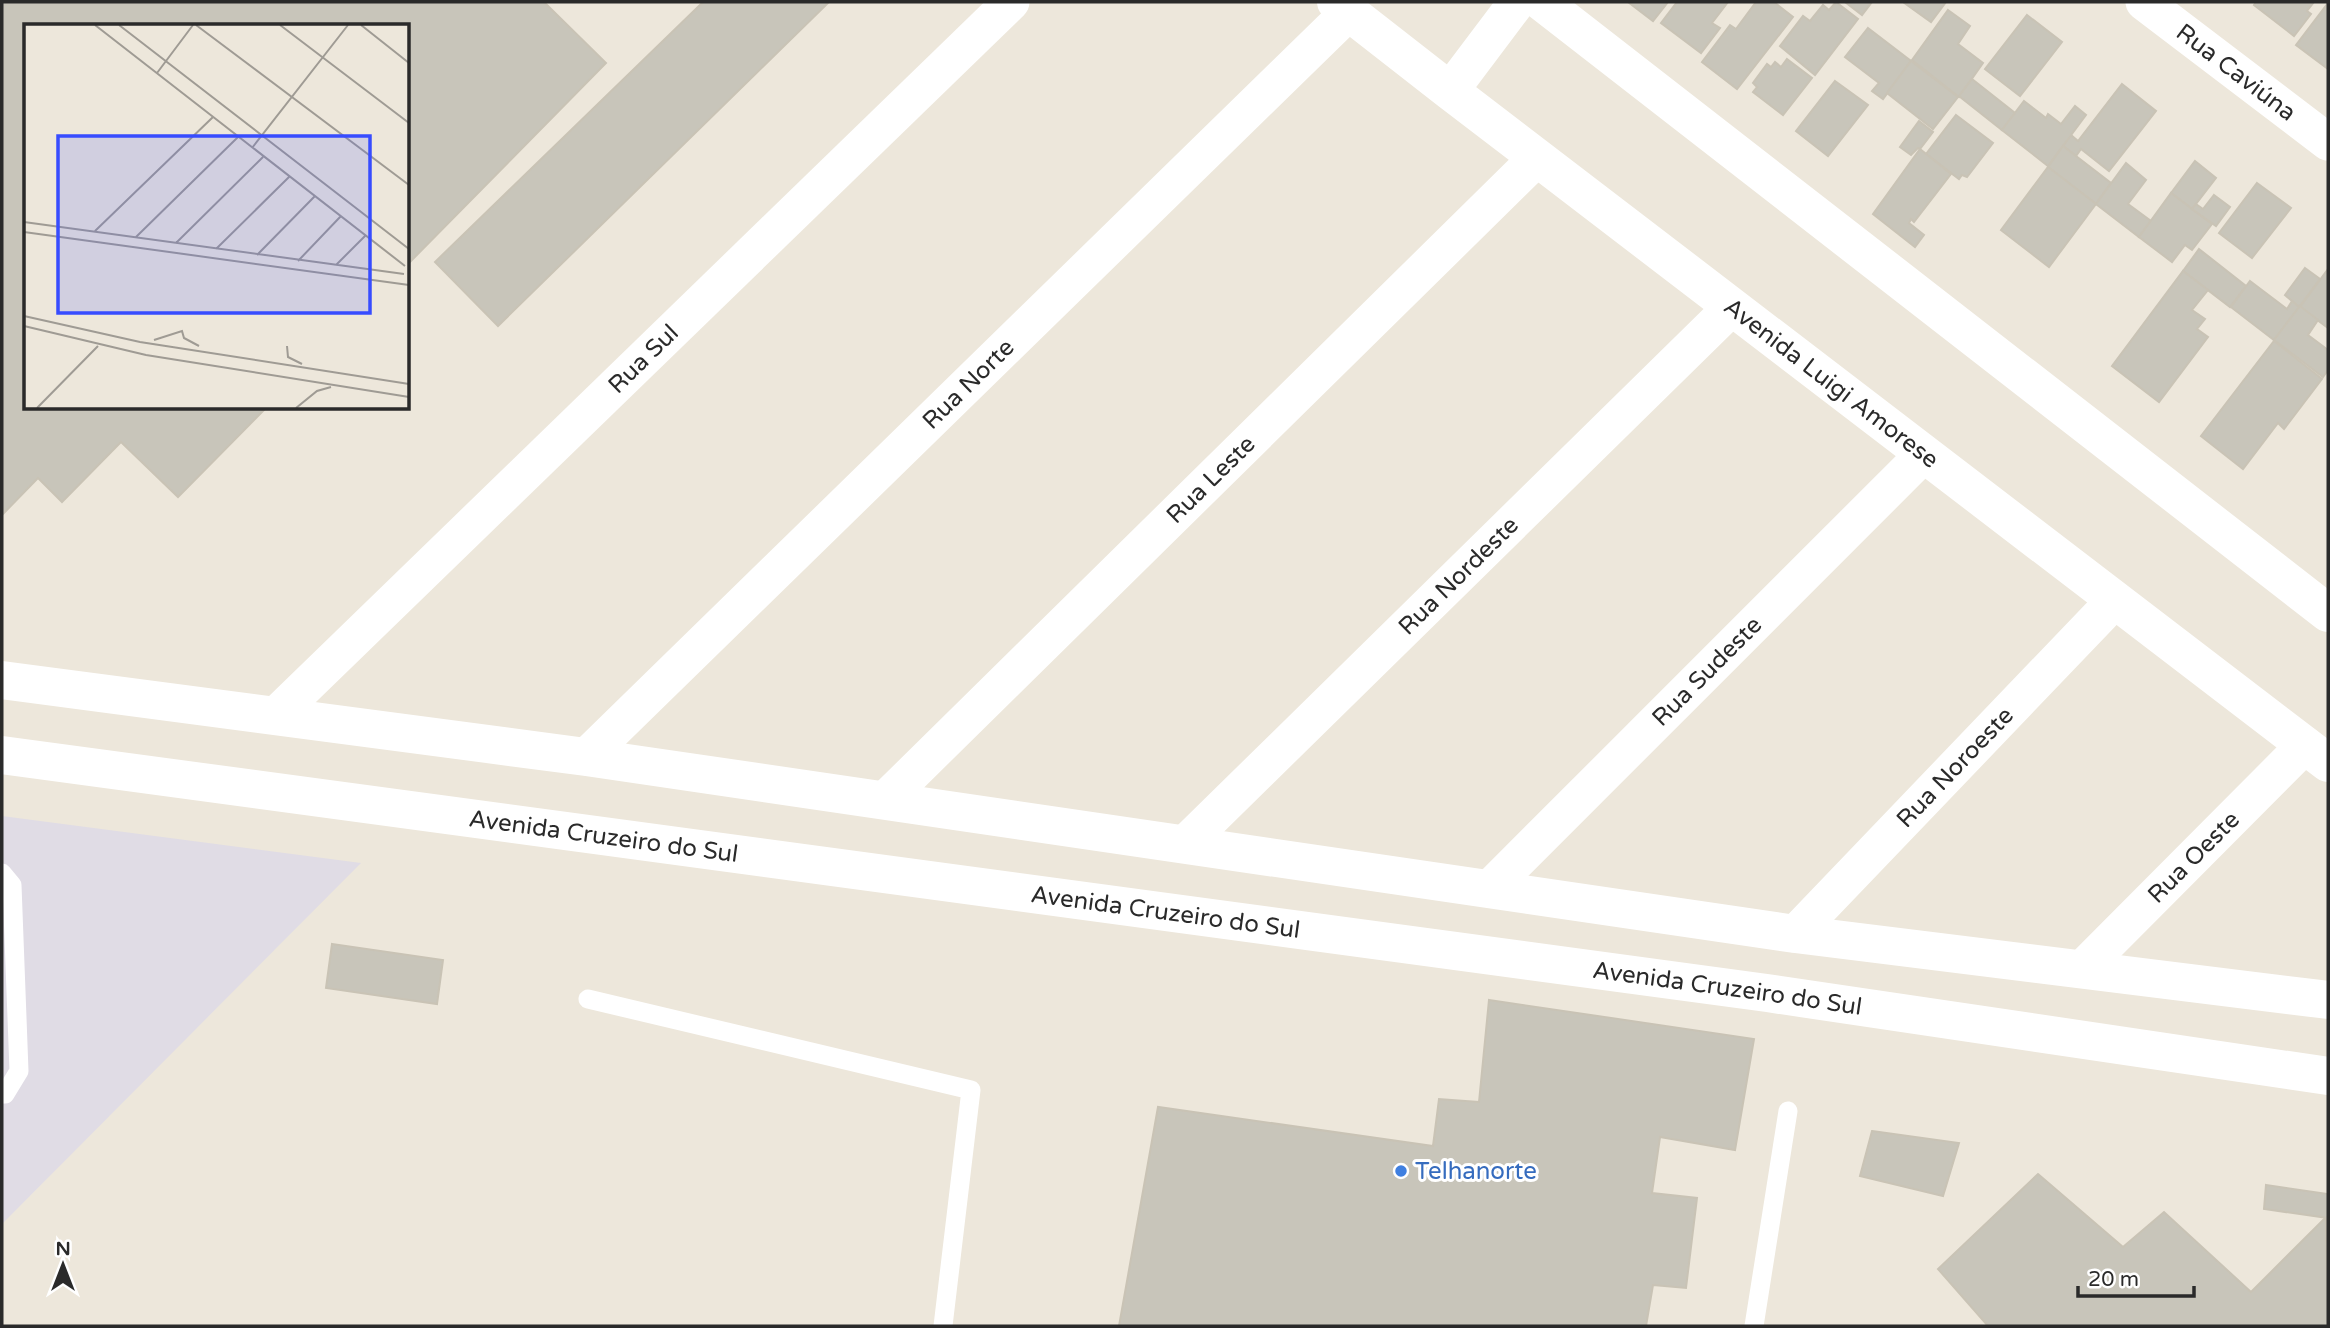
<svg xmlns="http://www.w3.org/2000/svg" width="2330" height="1328" viewBox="0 0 2330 1328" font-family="'Varela Round',sans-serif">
<rect width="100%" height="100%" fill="#ede7db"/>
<path fill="#e0dce5" d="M 2,816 L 361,863 L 2,1224 Z"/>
<g fill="#c8c5ba" stroke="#c9c3b5" stroke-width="2">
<path d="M 2,2 L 544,2 L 606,63 L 408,264 L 408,26 L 26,26 L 26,408 L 266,408 L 178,497 L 121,442 L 62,502 L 38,478 L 2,515 Z"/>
<path d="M 703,2 L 829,2 L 498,326 L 435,262 Z"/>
<path d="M 1628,2 L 1668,2 L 1653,21 Z"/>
<path d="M 1677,2 L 1728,2 L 1712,23 L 1720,28 L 1701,53 L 1661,23 Z"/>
<path d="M 1756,2 L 1774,2 L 1793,17 L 1737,89 L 1702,62 L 1730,25 L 1736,29 Z"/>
<path d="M 1836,2 L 1858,19 L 1815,75 L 1780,46 L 1803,16 L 1810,21 L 1823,5 L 1829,10 Z"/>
<path d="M 1845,2 L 1872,2 L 1862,15 Z"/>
<path d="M 1903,2 L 1946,2 L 1931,22 Z"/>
<path d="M 2256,2 L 2314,2 L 2307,11 L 2311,14 L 2294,36 L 2254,5 Z"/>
<path d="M 2328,3 L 2328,69 L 2296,45 Z"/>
<path d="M 1948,10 L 1970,26 L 1958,44 L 1983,63 L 1959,97 L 1912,60 Z"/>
<path d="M 2027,15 L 2062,42 L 2020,96 L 1985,69 Z"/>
<path d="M 1868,28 L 1911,61 L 1883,99 L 1872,91 L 1879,83 L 1845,57 Z"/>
<path d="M 1787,59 L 1812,78 L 1783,115 L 1753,92 L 1757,87 L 1753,83 L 1767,64 L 1771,67 L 1775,62 L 1781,67 Z"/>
<path d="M 1911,61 L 1958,97 L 1933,129 L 1887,93 Z"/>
<path d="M 1972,79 L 2015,113 L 2002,130 L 1959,96 Z"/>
<path d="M 1835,81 L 1868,105 L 1828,156 L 1796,131 Z"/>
<path d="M 2122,84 L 2156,111 L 2109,171 L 2081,149 L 2076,156 L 2063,146 L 2071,135 L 2078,141 Z"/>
<path d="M 2024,101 L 2046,118 L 2048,114 L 2061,124 L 2075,106 L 2086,115 L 2048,166 L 2002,130 Z"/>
<path d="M 1956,115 L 1993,143 L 1967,177 L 1962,175 L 1959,179 L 1926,154 Z"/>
<path d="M 1919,121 L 1933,132 L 1920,149 L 1918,148 L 1911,155 L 1900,147 Z"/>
<path d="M 2063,146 L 2111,183 L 2096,204 L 2048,167 Z"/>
<path d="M 1920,149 L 1951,174 L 1914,222 L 1911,219 L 1909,223 L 1924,235 L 1915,247 L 1873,214 Z"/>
<path d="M 2195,161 L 2216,178 L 2192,209 L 2171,193 Z"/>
<path d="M 2126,163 L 2146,180 L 2128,204 L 2151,221 L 2139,237 L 2096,204 Z"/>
<path d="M 2048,167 L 2096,204 L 2049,267 L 2001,230 Z"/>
<path d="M 2257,183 L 2291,208 L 2252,258 L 2219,233 Z"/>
<path d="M 2171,193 L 2212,224 L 2192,250 L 2185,245 L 2172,262 L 2139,237 Z"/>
<path d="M 2214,195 L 2230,207 L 2216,226 L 2192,209 L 2196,204 L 2203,209 Z"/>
<path d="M 2199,249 L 2246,286 L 2230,307 L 2183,271 Z"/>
<path d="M 2305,268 L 2320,279 L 2299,307 L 2285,295 Z"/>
<path d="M 2328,269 L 2328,328 L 2300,307 Z"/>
<path d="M 2183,271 L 2208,290 L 2192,310 L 2205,319 L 2197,329 L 2208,337 L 2159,402 L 2112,366 Z"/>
<path d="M 2250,281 L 2287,309 L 2292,301 L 2299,307 L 2274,340 L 2231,307 Z"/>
<path d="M 2300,306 L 2318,320 L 2308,335 L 2328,350 L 2328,370 L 2323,377 L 2274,340 Z"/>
<path d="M 2274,341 L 2322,379 L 2284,429 L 2278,423 L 2243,469 L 2201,436 Z"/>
<path d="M 332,944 L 443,960 L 437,1004 L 326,988 Z"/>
<path d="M 1489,1000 L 1754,1039 L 1735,1150 L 1660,1137 L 1652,1193 L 1697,1198 L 1686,1288 L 1653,1285 L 1646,1326 L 1119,1326 L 1158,1107 L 1433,1146 L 1439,1099 L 1479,1102 Z"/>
<path d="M 1872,1131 L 1959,1143 L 1943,1196 L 1860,1176 Z"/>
<path d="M 2038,1174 L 2123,1247 L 2164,1212 L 2251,1292 L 2326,1217 L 2328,1326 L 1988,1326 L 1938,1269 Z"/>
<path d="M 2266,1185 L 2328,1194 L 2328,1218 L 2264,1209 Z"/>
</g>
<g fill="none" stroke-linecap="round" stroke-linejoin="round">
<g stroke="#fff" stroke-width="19">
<path d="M 2,873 L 12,885 L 19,1071 L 5,1094 L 2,1094"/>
<path d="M 588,999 L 971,1090 L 943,1326"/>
<path d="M 1754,1326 L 1788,1111"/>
</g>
<g stroke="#fff" stroke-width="37">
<path id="s1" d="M 2144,2 L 2328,142"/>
<path d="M 1450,91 L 1517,2"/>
<path id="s2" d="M 275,716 L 1011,2"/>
<path id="s3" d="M 586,757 L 1349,12"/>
<path id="s4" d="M 885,800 L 1537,158"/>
<path id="s5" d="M 1185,844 L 1732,307"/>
<path id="s6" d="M 1489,889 L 1924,454"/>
<path id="s7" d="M 1795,934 L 2115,600"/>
<path id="s8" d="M 2082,969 L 2305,745"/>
</g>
<g stroke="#fff" stroke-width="38">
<path id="s9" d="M 1336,2 L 1450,91 L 2328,763"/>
<path d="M 1542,2 L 2328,613"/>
<path d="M 2,680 L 586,757 L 1795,934 L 2328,1000"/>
<path id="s10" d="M 2,755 L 1767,993 L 2328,1076"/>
</g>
</g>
<circle fill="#3f7fe0" stroke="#fff" stroke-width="2.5" cx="1401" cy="1171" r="7"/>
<g text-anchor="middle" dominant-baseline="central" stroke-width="6" stroke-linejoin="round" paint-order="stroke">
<g font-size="24" fill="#2a2a2a" stroke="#fff">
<text stroke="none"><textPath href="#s1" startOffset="116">Rua Caviúna</textPath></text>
<text stroke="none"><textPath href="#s2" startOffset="513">Rua Sul</textPath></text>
<text stroke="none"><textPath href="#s9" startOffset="625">Avenida Luigi Amorese</textPath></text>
<text stroke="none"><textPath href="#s3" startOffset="534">Rua Norte</textPath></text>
<text stroke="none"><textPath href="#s4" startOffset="457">Rua Leste</textPath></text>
<text stroke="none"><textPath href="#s5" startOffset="383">Rua Nordeste</textPath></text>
<text stroke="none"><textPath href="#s6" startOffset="308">Rua Sudeste</textPath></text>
<text stroke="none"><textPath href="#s7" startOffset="231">Rua Noroeste</textPath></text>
<text stroke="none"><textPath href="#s10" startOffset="607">Avenida Cruzeiro do Sul</textPath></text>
<text stroke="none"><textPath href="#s8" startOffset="158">Rua Oeste</textPath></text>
<text stroke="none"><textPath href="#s10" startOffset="1174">Avenida Cruzeiro do Sul</textPath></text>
<text stroke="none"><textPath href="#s10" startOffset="1741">Avenida Cruzeiro do Sul</textPath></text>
</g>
<g font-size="24" fill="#366cbe" stroke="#fff" text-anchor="start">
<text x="1415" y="1171">Telhanorte</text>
</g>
</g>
<g transform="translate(24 24)">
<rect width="385" height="385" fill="#ede7db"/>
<path fill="none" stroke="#9f9b94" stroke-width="2" d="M 71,1 L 381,242M 95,1 L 385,225M 172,1 L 385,161M 256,1 L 385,99M 337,1 L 385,39M 133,49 L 169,1M 228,124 L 324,1M 0,198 L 380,250M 71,207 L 189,93M 0,208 L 385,261M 112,213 L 214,113M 152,219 L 239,133M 192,225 L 265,153M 233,231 L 291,172M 274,237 L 317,192M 312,241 L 342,211M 0,292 L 116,318 L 385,360M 0,302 L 122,331 L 385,373M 130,316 L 158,307 L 160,314 L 175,322M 263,322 L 264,333 L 278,340M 13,384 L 74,322M 272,384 L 293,367 L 307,363"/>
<path fill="#374cff" fill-opacity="0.15" stroke="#374cff" stroke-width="3.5" d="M 34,112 L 346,112 L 346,289 L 34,289 Z"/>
<rect width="385" height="385" fill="none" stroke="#2a2a2a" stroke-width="3.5"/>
</g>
<rect width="2330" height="1328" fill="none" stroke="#2a2a2a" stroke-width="7"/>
<g transform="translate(63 1265)" stroke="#ffffff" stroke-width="5" paint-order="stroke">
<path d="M0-5L12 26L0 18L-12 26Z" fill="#2a2a2a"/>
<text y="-10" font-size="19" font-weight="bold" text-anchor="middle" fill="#2a2a2a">N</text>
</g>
<path d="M2078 1286v10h116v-10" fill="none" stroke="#2a2a2a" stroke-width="3.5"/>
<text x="2088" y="1286" font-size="21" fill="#2a2a2a" stroke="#ffffff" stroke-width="5" paint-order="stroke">20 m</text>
</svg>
